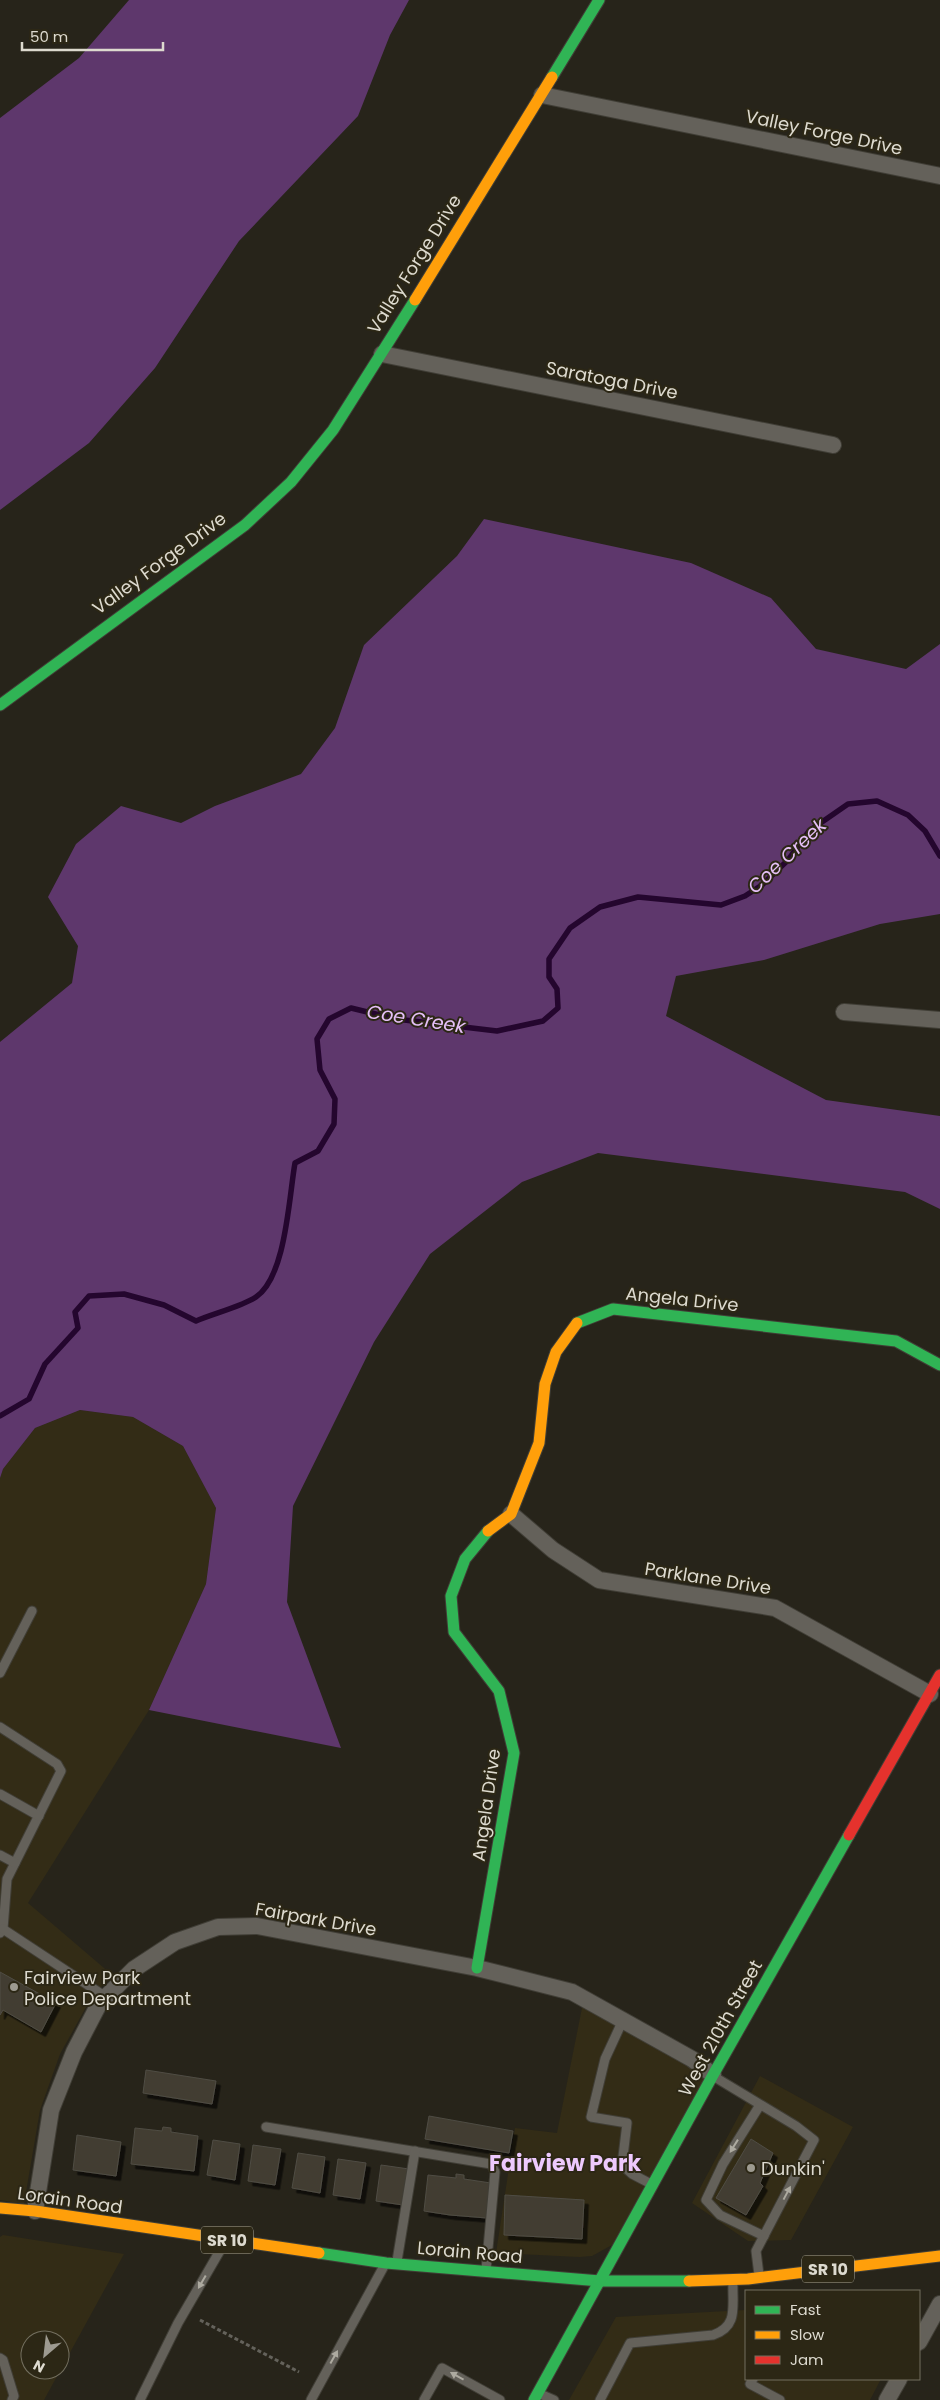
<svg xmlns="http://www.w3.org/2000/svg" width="940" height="2400" viewBox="0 0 940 2400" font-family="Poppins,sans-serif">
<defs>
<filter id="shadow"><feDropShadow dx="4.5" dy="4.5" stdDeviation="0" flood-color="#0009"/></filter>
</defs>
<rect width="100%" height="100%" fill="#27241a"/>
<g fill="#332c16" fill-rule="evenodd">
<path d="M 80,1410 L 133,1417 L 183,1446 L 216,1508 L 206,1584 L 149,1710 L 28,1903 L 111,1974 L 85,2009 L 60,2054 L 40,2110 L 24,2204 L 0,2200 L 0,1478 L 3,1469 L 35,1428 Z"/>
<path d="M 583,2003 L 711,2069 L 612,2245 L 592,2256 L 579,2257 L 496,2253 L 515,2128 L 557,2133 Z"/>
<path d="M 760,2076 L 853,2127 L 791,2240 L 748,2241 L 692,2203 Z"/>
<path d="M 3,2235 L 124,2254 L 44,2400 L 0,2400 L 0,2237 ZM 30,2340 L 60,2340 L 60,2370 L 30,2370 Z"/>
<path d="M 746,2310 L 746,2379 L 881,2379 L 870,2400 L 569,2400 L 616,2317 Z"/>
</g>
<g fill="#5e376c">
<path d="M 129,0 L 409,0 L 390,35 L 358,116 L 239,241 L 155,368 L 89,443 L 0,510 L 0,118 L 79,58 Z"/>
<path d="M 484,519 L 691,563 L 771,598 L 816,649 L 906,669 L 940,644 L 940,914 L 880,924 L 764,960 L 676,976 L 666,1016 L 826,1100 L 940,1116 L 940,1209 L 905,1192 L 598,1153 L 522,1182 L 430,1254 L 374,1342 L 293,1506 L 287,1602 L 341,1748 L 149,1710 L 206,1584 L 216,1508 L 183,1446 L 133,1417 L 80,1410 L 35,1428 L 3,1469 L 0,1478 L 0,1042 L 72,983 L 78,946 L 48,897 L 76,844 L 121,806 L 181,823 L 215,806 L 301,774 L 335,728 L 364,645 L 457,556 Z"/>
</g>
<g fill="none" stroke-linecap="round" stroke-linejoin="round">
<path stroke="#24062e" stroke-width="5.5" d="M 0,1416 L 29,1399 L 45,1364 L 78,1328 L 75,1312 L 89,1296 L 124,1294 L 164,1305 L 196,1321 C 212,1314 243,1306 256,1297 C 286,1277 289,1196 295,1163 L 318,1151 L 334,1124 L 335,1099 L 320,1070 L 317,1039 L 329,1019 L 351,1008 L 396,1019 L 497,1031 L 543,1021 L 558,1008 L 557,989 L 549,977 L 549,959 L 570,928 L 600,907 L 638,897 L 721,905 L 745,896 L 762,885 L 788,860 L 809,831 L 848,804 L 877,801 L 908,815 L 925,831 L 940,856"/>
</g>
<g fill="#423e31" stroke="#4f4c44" filter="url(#shadow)">
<path d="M 0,1972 L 56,2003 L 41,2032 L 3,2010 L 0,2015 Z"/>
<path d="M 146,2070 L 216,2081 L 212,2104 L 143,2093 Z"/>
<path d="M 429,2116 L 513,2131 L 509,2153 L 425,2139 Z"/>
<path d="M 163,2127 L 171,2128 L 171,2132 L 198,2136 L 194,2171 L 131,2164 L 135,2128 L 162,2131 Z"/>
<path d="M 77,2135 L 121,2142 L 116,2176 L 73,2170 Z"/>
<path d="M 751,2139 L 773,2153 L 760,2183 L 763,2186 L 746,2215 L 716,2198 Z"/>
<path d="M 213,2140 L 240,2144 L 235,2180 L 207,2175 Z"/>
<path d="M 253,2145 L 281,2149 L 275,2185 L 248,2181 Z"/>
<path d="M 298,2153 L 325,2157 L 320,2193 L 292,2188 Z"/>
<path d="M 338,2159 L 366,2163 L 360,2199 L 333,2195 Z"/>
<path d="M 381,2165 L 409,2169 L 403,2205 L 376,2201 Z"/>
<path d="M 456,2174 L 464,2175 L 464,2179 L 491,2183 L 487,2218 L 450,2215 L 424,2211 L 428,2175 L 456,2178 Z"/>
<path d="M 505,2195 L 584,2200 L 582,2239 L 504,2235 Z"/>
</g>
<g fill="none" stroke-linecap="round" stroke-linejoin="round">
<defs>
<g id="lane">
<path d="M 0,1673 L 32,1611"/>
<path d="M 0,1727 L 57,1764 L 61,1771 L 7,1879 L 3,1929 L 0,1933"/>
<path d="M 0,1794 L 39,1816"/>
<path d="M 0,1855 L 15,1863"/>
<path d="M 3,1929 L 106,1997"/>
<path d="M 623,2020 L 605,2059 L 591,2117 L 627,2123 L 622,2165 L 632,2174 L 653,2185"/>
<path d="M 713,2076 L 796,2126 L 814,2140 L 756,2251 L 759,2275"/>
<path d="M 760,2105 L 723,2164 L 706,2200 L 720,2215 L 764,2236"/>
<path d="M 266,2127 L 491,2164 L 495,2172 L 486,2270"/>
<path d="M 397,2261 L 415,2151"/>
<path d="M 0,2358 L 3,2360 L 14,2396 L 12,2400"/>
<path d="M 753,2379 L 750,2384 L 780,2400"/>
<path d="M 538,2393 L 554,2400"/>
<path d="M 140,2400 L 178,2323 L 225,2242"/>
<path d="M 311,2400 L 384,2266"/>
<path d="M 424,2400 L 442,2368 L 500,2400"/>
<path d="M 600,2400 L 630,2343 L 713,2335 C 739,2326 732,2306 733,2282"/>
</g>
<g id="street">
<path d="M 542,95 L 940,176"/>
<path d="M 382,354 L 833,445"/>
<path d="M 844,1012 L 940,1020"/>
<path d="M 511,1514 L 553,1550 L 599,1580 L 775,1608 L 930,1694"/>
<path d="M 35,2211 L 51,2110 L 74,2052 L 99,2004 L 134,1969 L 175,1942 L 218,1927 L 257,1926 L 477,1968 L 572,1992 L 692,2059 L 713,2075"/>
<path d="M 919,2342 L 940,2304"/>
<path d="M 887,2400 L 899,2379"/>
</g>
<g id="fast">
<path d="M 552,77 L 599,0"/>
<path d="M 0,705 L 245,525 L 291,482 L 333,430 L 415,300"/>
<path d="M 577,1323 L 613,1309 L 896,1341 L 940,1365"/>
<path d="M 477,1968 L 514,1753 L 499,1691 L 454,1632 L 451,1596 L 465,1559 L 488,1531"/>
<path d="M 319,2253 L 386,2263 L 600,2281 L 689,2281"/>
<path d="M 534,2400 L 713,2075 L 849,1835"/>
</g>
<g id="slow">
<path d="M 415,300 L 552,77"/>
<path d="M 488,1531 L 511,1514 L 539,1443 L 545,1384 L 556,1352 L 577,1323"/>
<path d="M 0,2208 L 35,2211 L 319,2253"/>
<path d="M 689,2281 L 748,2279 L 940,2256"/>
</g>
<path id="jam" d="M 849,1835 L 940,1675"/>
</defs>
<use href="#lane" stroke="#403e36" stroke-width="11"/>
<use href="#street" stroke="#403e36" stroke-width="18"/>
<use href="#fast" stroke="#403e36" stroke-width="13"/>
<use href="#slow" stroke="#403e36" stroke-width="13"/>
<use href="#jam" stroke="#403e36" stroke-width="13"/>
<path stroke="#64625b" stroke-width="3" stroke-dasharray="4 2.5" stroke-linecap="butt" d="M 200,2320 L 299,2372"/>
<use href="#lane" stroke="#64615a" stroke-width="9"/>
<use href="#street" stroke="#64615a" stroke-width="16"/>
<use href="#fast" stroke="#30b455" stroke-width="11"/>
<use href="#slow" stroke="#ff9f0a" stroke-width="11"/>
<use href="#jam" stroke="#e5322d" stroke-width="11"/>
</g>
<defs><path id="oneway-solid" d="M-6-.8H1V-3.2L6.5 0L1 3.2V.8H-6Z" transform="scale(1.25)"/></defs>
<g fill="#adaaa0">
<use href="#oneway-solid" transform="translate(734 2146) rotate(122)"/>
<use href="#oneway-solid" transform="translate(787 2193) rotate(-62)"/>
<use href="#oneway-solid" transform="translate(202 2282) rotate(120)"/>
<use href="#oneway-solid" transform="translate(334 2357) rotate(-61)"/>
<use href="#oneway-solid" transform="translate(457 2376) rotate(-151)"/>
</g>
<g fill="#9d9a90" stroke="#2c2715" stroke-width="2">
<circle cx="14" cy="1987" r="5"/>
<circle cx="751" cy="2168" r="5"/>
</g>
<g text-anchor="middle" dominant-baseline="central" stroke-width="4" stroke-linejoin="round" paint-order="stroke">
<g fill="#2c2715" stroke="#a8a497" stroke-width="1">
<rect x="201" y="2226.5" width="52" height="27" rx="4"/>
<rect x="802" y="2255.5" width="52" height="27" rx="4"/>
</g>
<g font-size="16" font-weight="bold" fill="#dddacf">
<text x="227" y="2240">SR 10</text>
<text x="828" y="2269">SR 10</text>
</g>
<g font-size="18" fill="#dddacf" stroke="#2c2715">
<text transform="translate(824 132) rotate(12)">Valley Forge Drive</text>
<text transform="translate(414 264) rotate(-58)">Valley Forge Drive</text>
<text transform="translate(612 380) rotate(11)">Saratoga Drive</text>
<text transform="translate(159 563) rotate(-36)">Valley Forge Drive</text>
<text transform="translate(682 1299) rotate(6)">Angela Drive</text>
<text transform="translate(708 1578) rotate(9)">Parklane Drive</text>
<text transform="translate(486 1805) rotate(-82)">Angela Drive</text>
<text transform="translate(316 1919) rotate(10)">Fairpark Drive</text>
<text transform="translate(720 2028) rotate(-61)">West 210th Street</text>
<text transform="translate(70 2200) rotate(8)">Lorain Road</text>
<text transform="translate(470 2252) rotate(5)">Lorain Road</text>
</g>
<g font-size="18" fill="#dddacf" stroke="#2c2715" text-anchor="start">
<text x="24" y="1977">Fairview Park<tspan x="24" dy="21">Police Department</tspan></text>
<text x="761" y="2168">Dunkin'</text>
</g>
<g font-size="19" font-style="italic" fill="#e6c0f8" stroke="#2c2715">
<text transform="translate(787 856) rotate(-43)">Coe Creek</text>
<text transform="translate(416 1019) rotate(9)">Coe Creek</text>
</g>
<g font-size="22" font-weight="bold" fill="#edc9fd" stroke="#2c2715">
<text x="565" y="2163">Fairview Park</text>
</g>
</g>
<rect x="745" y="2290" width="175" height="90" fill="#2c2715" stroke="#736f5f"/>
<rect x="755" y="2306" width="25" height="8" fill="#30b455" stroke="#736f5f"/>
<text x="790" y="2315" font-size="15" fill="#dddacf">Fast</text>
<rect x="755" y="2331" width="25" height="8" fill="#ff9f0a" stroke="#736f5f"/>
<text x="790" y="2340" font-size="15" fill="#dddacf">Slow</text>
<rect x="755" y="2356" width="25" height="8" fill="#e5322d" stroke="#736f5f"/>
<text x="790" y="2365" font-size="15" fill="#dddacf">Jam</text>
<g transform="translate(45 2355) rotate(208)"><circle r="24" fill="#2c2715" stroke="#736f5f"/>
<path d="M0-4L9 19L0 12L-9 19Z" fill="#9d9a90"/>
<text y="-8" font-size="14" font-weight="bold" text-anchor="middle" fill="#dddacf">N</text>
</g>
<path d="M22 42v8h141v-8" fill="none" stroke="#dddacf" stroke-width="2.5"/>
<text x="30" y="42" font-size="15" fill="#dddacf" stroke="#2c2715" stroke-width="4" paint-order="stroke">50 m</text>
</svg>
